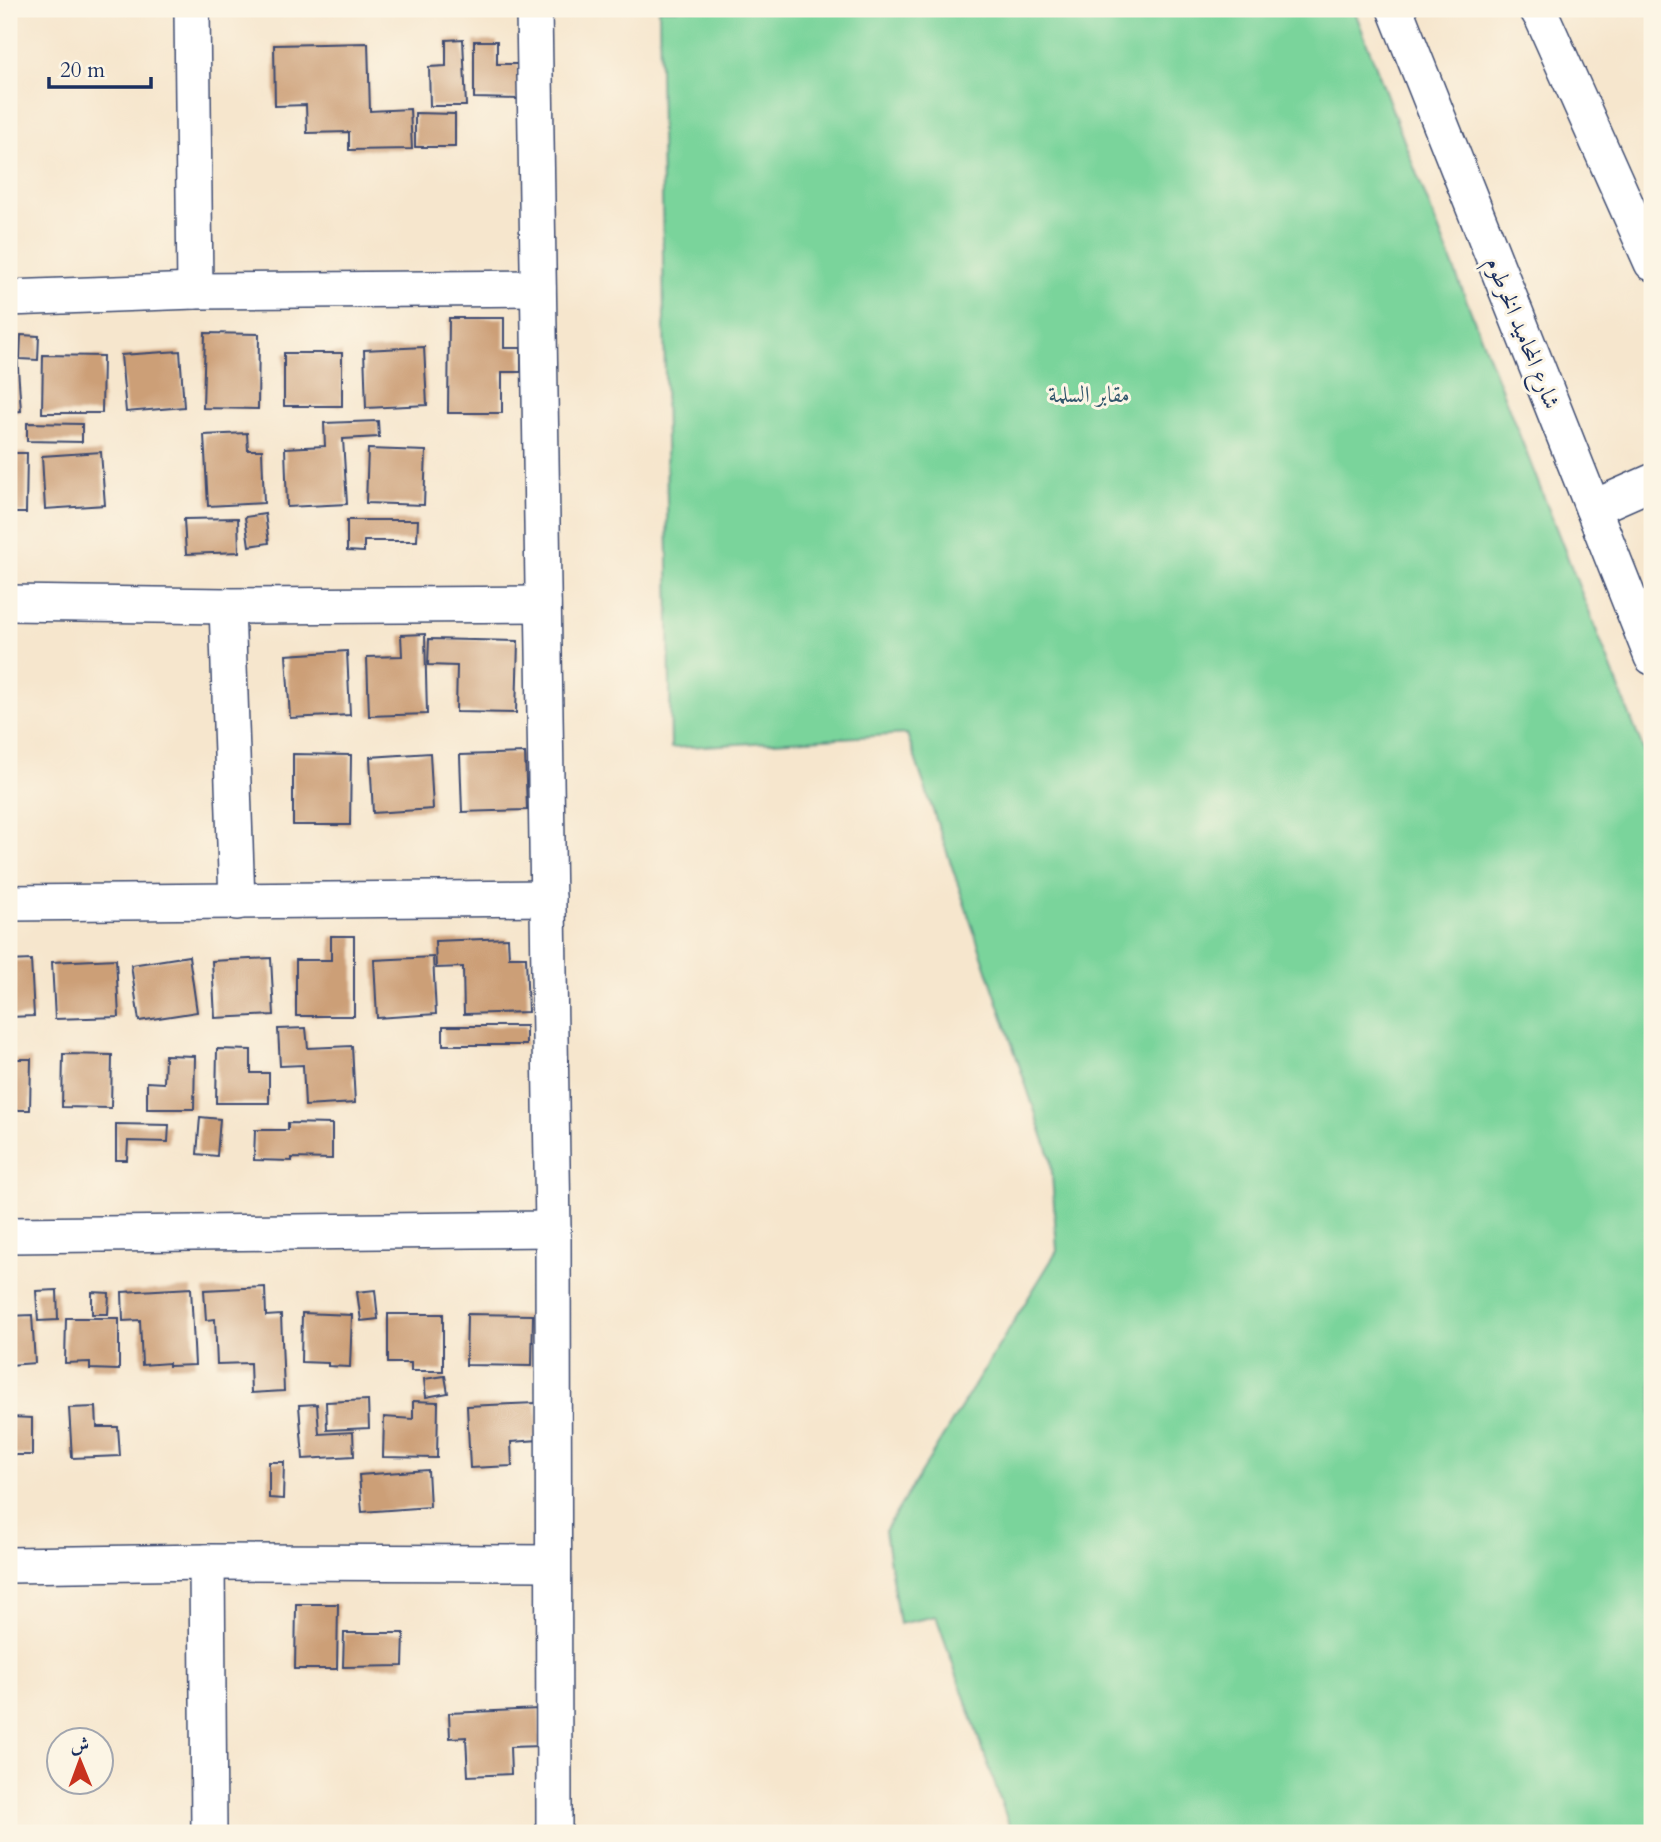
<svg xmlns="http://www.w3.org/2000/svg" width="1661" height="1842" viewBox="0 0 1661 1842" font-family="Cardo,Amiri,serif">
<rect width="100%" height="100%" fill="#fcf5e5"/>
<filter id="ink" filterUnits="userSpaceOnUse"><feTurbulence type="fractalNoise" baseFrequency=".0143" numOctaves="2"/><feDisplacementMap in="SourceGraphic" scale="14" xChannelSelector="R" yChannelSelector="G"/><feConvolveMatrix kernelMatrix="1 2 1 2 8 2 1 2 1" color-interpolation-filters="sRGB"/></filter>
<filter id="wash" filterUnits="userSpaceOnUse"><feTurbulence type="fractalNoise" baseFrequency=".00686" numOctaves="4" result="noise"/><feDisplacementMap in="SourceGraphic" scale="28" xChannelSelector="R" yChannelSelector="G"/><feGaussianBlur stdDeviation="1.57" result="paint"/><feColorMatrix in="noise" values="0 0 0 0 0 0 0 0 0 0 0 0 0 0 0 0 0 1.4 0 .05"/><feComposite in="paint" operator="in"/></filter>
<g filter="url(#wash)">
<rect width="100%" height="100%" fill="#f6e6cd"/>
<path fill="#7ad49b" stroke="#4a827c" stroke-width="2" d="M 659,9 L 1354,9 L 1414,167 L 1652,772 L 1652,1833 L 1012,1833 L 936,1616 L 899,1624 L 885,1531 L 1057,1251 L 1051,1159 L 907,734 L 671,748 Z"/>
<g id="blocks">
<g fill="#cc9f77">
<path d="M 463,39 L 466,106 L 430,106 L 429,67 L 446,66 L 446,40 Z"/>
<path d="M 474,41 L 497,41 L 497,64 L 518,64 L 519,99 L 474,98 Z"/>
<path d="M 368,43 L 370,111 L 410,109 L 412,149 L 349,150 L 349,132 L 307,133 L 306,105 L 275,106 L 274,45 Z"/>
<path d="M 415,113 L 455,114 L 455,147 L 415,147 Z"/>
<path d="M 449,318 L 504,318 L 504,348 L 521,348 L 521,372 L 502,372 L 502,413 L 448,413 Z"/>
<path d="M 205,333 L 259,334 L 258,409 L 203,408 Z"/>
<path d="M 21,335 L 39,336 L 38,360 L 20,359 Z"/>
<path d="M 424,347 L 427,405 L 366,408 L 364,350 Z"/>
<path d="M 180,351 L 184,407 L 126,412 L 121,355 Z"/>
<path d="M 17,353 L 21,411 L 9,412 L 9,354 Z"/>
<rect x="284" y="353" width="58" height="53"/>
<path d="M 43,355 L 103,356 L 102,413 L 42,413 Z"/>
<path d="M 378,421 L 379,437 L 343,439 L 347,504 L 287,507 L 285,448 L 325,446 L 324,423 Z"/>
<path d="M 27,423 L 82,424 L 82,442 L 27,441 Z"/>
<path d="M 247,433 L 248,450 L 262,450 L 264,503 L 208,506 L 204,435 Z"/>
<path d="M 368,449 L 426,451 L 424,505 L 366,503 Z"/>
<path d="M 101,452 L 105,505 L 45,509 L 42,456 Z"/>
<path d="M 9,453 L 27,453 L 26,513 L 9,513 Z"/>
<path d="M 265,514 L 269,543 L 249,546 L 245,517 Z"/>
<path d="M 238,518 L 239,552 L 186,554 L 184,519 Z"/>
<path d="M 347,520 L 418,520 L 417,541 L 364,541 L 364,552 L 347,551 Z"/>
<path d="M 425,634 L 427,714 L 369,716 L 367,657 L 402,656 L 401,635 Z"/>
<path d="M 429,639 L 518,641 L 516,713 L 456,712 L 457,666 L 428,665 Z"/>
<path d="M 347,651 L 350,715 L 290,718 L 286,655 Z"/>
<path d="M 430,753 L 433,809 L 373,813 L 370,757 Z"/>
<path d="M 525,753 L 527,810 L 462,812 L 460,755 Z"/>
<path d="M 293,754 L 351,755 L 350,825 L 293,825 Z"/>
<path d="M 331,936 L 354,936 L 354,1016 L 296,1016 L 296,960 L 331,960 Z"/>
<path d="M 508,938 L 509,957 L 526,957 L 528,1012 L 464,1014 L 463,967 L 436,968 L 435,941 Z"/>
<path d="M 189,956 L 197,1012 L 139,1021 L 131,965 Z"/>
<path d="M 433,957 L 436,1014 L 377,1018 L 374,960 Z"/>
<path d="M 271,958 L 274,1015 L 215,1018 L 212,961 Z"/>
<path d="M 116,959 L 119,1017 L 55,1019 L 52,962 Z"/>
<path d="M 31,960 L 34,1016 L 9,1017 L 9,961 Z"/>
<rect x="443" y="1026" width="83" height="19"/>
<path d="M 306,1028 L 308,1048 L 352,1046 L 355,1103 L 305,1106 L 303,1065 L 280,1066 L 278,1029 Z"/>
<path d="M 217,1049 L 251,1050 L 251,1073 L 269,1073 L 269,1103 L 216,1103 Z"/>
<path d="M 63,1054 L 112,1055 L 111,1108 L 62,1107 Z"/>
<path d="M 165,1055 L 195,1056 L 194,1109 L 147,1109 L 147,1082 L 164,1083 Z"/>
<path d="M 9,1059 L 31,1059 L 30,1110 L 9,1110 Z"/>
<path d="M 200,1117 L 220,1119 L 217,1156 L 197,1154 Z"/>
<path d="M 288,1123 L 332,1124 L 332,1159 L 292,1158 L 292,1161 L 254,1160 L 255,1130 L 288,1130 Z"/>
<path d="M 116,1124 L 169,1125 L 168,1142 L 128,1141 L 127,1160 L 116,1160 Z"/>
<path d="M 265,1287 L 266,1316 L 281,1315 L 284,1391 L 251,1393 L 250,1363 L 217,1364 L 215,1319 L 206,1320 L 204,1290 Z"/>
<path d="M 191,1288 L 195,1365 L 169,1366 L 169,1363 L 142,1365 L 140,1320 L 123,1321 L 122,1292 Z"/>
<path d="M 57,1290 L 58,1320 L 38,1321 L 36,1291 Z"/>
<path d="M 375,1290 L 378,1319 L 361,1321 L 357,1292 Z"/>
<path d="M 92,1292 L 109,1293 L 108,1314 L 92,1314 Z"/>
<path d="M 302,1313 L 352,1315 L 350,1367 L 328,1366 L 328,1363 L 301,1362 Z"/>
<path d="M 388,1314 L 443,1314 L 443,1371 L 411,1371 L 411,1363 L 388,1363 Z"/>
<path d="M 467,1314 L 533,1315 L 532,1366 L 466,1365 Z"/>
<path d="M 32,1315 L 35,1363 L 9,1365 L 9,1316 Z"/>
<path d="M 66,1318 L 119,1318 L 119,1370 L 90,1369 L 90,1362 L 65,1363 Z"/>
<path d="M 445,1376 L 448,1393 L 426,1397 L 424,1379 Z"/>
<path d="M 368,1400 L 369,1428 L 327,1430 L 326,1402 Z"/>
<path d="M 413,1401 L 438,1402 L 437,1458 L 383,1457 L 384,1417 L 413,1419 Z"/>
<path d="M 536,1403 L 539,1440 L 511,1442 L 512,1466 L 470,1468 L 467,1406 Z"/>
<path d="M 317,1404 L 319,1434 L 353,1432 L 354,1456 L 303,1459 L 299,1405 Z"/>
<path d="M 96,1407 L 97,1427 L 118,1427 L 120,1456 L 72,1458 L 69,1408 Z"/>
<path d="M 9,1417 L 32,1418 L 32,1455 L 9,1455 Z"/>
<path d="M 269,1462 L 284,1462 L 283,1499 L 269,1498 Z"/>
<path d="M 428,1470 L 430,1507 L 362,1512 L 359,1475 Z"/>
<path d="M 296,1604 L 338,1604 L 337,1669 L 295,1669 Z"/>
<path d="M 344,1633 L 404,1633 L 403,1666 L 343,1667 Z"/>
<path d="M 539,1709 L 541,1746 L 510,1747 L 511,1774 L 468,1776 L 466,1737 L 450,1738 L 449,1713 Z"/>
</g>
</g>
</g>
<g filter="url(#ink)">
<use href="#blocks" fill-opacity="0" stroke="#3c4a6f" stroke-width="2"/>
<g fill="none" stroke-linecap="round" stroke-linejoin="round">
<defs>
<g id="minor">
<path d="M 192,9 L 195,291"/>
<path d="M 534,9 L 553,1229 L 554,1833"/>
<path d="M 1395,9 L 1652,657"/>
<path d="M 1537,9 L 1543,19 L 1652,263"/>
<path d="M 9,298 L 195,291 L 538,288"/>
<path d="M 1593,508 L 1652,482"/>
<path d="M 9,603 L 227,606 L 543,604"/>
<path d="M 227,606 L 237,902"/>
<path d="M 9,903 L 548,898"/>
<path d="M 9,1235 L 553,1229"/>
<path d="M 207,1562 L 209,1833"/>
<path d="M 9,1565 L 207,1562 L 553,1563"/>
</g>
</defs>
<use href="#minor" stroke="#3c4a6f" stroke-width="38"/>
<use href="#minor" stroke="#fff" stroke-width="35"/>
</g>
</g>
<g text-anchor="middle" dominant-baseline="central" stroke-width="6" stroke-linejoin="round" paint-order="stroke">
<g font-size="23" fill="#1b2f5e" stroke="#fcf5e5">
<text transform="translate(1523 333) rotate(68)">شارع المحاميد الخرطوم</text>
</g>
<g font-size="23" fill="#33586d" stroke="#fcf5e5">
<text x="1089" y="394">مقابر السلمة</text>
</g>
</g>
<rect width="1661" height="1842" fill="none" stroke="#fcf5e5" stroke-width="35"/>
<g transform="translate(80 1761) rotate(359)"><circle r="33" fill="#fcf5e5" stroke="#a2a6af" stroke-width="2"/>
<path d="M0-5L12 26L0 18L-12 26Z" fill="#c8321e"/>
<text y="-10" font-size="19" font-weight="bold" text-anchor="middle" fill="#1b2f5e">ش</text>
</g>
<path d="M49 77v10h102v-10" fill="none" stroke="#1b2f5e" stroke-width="3.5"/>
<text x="60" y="77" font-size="21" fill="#1b2f5e" stroke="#fcf5e5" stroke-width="5" paint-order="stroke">20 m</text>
</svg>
